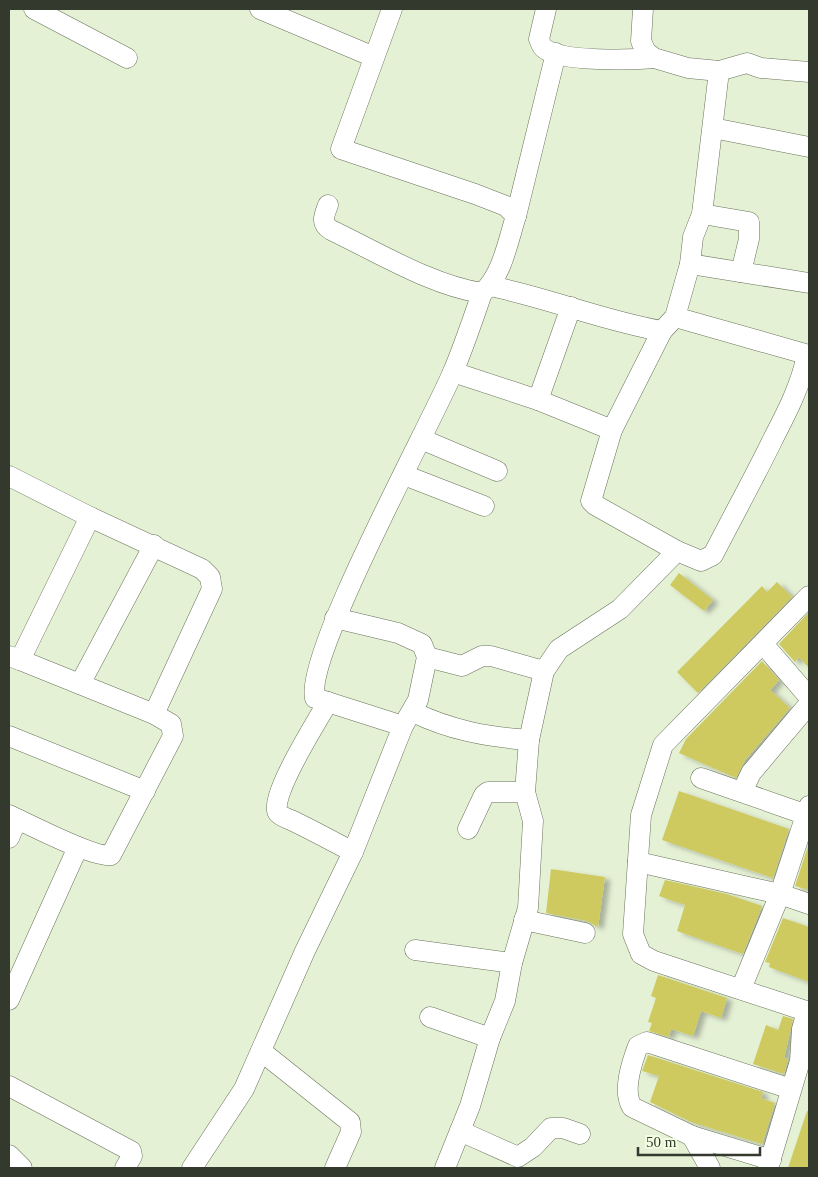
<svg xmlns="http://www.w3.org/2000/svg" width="818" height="1177" viewBox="0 0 818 1177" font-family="Georgia,serif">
<defs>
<filter id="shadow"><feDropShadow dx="5.5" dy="3" stdDeviation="2.5" flood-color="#0004"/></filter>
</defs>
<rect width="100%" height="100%" fill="#e5f1d5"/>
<g fill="#ceca5f" filter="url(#shadow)">
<path d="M 679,573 L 713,600 L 704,611 L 670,585 Z"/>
<path d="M 777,582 L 792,597 L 698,693 L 677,672 L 762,586 L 767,592 Z"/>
<path d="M 808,613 L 809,614 L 809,668 L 799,657 L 795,662 L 779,644 Z"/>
<path d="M 762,661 L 779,680 L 770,690 L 790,708 L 745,760 L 736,778 L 679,753 L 686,739 Z"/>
<path d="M 679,791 L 789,829 L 773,878 L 662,840 Z"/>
<path d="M 809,843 L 809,890 L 795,886 Z"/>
<path d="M 551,869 L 605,877 L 598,927 L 587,921 L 546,913 Z"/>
<path d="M 665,880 L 727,894 L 762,906 L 743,954 L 677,931 L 685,905 L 659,896 Z"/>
<path d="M 783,918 L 809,927 L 809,982 L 769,967 L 770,963 L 765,962 Z"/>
<path d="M 658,975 L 727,998 L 721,1018 L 701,1011 L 693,1036 L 671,1029 L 669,1037 L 649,1031 L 652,1023 L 648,1022 L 656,998 L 651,996 Z"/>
<path d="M 783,1016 L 793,1019 L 784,1058 L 788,1059 L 784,1074 L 753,1064 L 766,1025 L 778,1030 Z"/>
<path d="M 648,1055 L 763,1092 L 761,1098 L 775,1103 L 762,1144 L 691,1122 L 650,1102 L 659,1076 L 642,1071 Z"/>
<path d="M 807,1111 L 809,1111 L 809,1168 L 788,1168 Z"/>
</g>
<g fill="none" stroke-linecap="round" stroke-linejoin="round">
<defs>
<g id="street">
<path d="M 34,9 L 127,58"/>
<path d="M 260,9 L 374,57"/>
<path d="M 392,9 L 341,149 L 475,194 L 506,206 L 516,216 C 508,241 502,276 482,293 C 473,319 464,346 453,372 C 430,426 304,656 315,698 L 403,726"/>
<path d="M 546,9 L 539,39 C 540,42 542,47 545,49 C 562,62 632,60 654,58"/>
<path d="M 643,9 L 641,41 L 646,52 L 654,58 L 688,68 L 719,71 L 747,63 L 761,68 L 809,72"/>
<path d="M 713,128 L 809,147"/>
<path d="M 328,205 C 324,216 320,223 331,230 C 377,252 433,286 482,293"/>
<path d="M 702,214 L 749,222 L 749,239 L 741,272"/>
<path d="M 516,216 L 556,53"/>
<path d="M 690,264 L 809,283"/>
<path d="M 490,286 C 549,298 604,321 662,331 L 612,430 L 591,501 L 595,505 L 677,551 L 701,561 L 713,555 C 733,516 754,478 773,439 C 787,412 801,385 807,355"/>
<path d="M 675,317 L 809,355"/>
<path d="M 662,331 L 675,317 L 690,264 L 693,237 L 702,214 L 719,71"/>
<path d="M 453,372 L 538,400 L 612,430"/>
<path d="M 538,400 L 571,307"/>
<path d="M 421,439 L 497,471"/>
<path d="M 404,475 L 484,506"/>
<path d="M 9,476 L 90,517 L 20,660 L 9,656"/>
<path d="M 90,517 L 202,569 L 210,577 L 212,589 L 154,714"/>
<path d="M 809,596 L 663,745 L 641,815 L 633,934 L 641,954 L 654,961 L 809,1012"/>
<path d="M 764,645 L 809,697"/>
<path d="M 427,657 L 462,666 L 482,656 L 491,656 L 544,671"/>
<path d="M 80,684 L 154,545"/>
<path d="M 328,702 C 319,718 268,798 278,813 C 280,816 286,818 291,820 C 312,830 332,841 353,852"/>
<path d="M 413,712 C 450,730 487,737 529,740"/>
<path d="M 9,736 L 145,791"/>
<path d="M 701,778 L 807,815"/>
<path d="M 742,792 L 751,773 L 809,704"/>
<path d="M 9,815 C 26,823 96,859 111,855 L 173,736 L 171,724 L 154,714 L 20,660"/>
<path d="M 468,829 L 484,795 L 488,792 L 525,792"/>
<path d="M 9,838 L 17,819"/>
<path d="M 638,862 L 780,894 L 809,904"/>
<path d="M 524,920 L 585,933"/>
<path d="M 415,950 L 512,963"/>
<path d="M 741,989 L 780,894 L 809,806"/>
<path d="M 9,1000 L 78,847"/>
<path d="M 430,1017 L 490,1038"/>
<path d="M 261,1051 L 350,1122 L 351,1132 L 335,1168"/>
<path d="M 9,1086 L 131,1151 L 132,1156 L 125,1168"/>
<path d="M 460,1131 L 518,1157 L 533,1147 L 551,1128 L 563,1128 L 580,1134"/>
<path d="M 692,1136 L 710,1168"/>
<path d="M 9,1155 L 22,1168"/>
<path d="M 771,1160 L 692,1136 L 632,1107 C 622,1091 632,1062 638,1046 L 647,1042 L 791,1089"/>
<path d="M 192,1168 L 244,1089 L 305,951 L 353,852 L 403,726 L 418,700 L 427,657 L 422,644 L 398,633 L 335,618"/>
<path d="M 445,1168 L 470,1106 L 490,1038 L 505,1001 L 512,963 L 528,908 L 533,821 L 525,792 L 529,740 L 544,671 L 559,649 L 620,609 L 677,551"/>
<path d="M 768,1168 L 800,1061 L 802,1029 L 807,1012"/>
</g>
</defs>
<use href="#street" stroke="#68735a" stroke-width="21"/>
<use href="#street" stroke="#fff" stroke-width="20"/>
</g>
<rect width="818" height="1177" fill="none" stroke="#34392e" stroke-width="20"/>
<path d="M638 1147v8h122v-8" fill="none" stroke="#34392e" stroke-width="2.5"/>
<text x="646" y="1147" font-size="15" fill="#34392e" stroke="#f2fee2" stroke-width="4" paint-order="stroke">50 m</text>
</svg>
